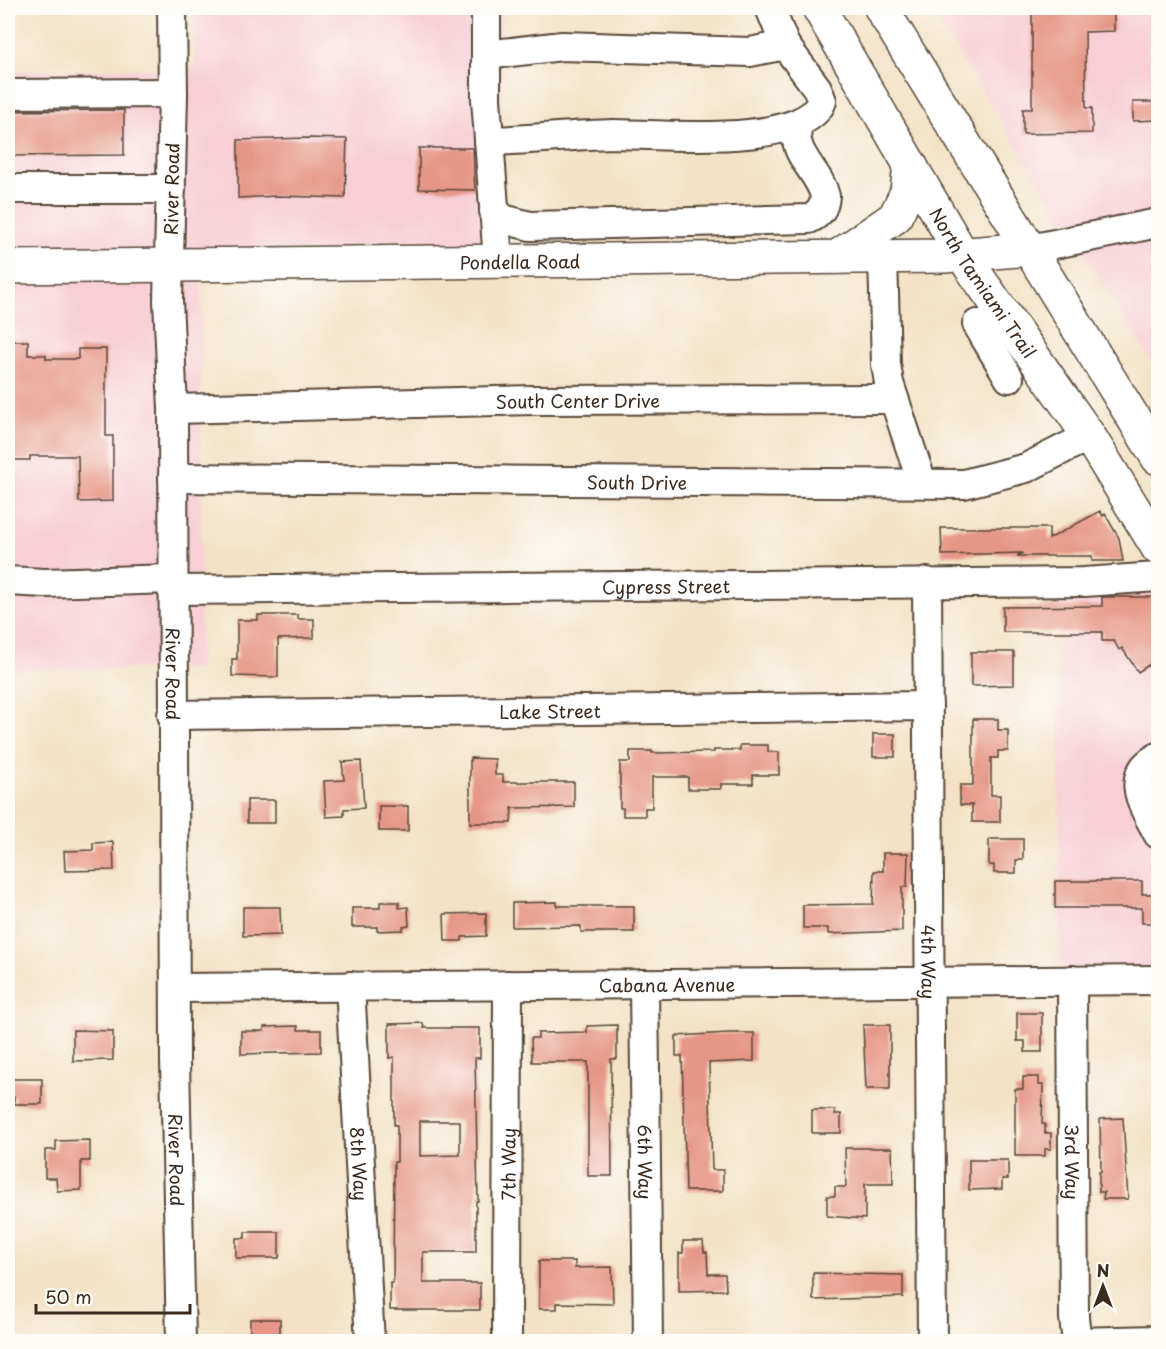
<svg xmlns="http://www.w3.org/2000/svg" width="1166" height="1349" viewBox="0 0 1166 1349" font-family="'Playpen Sans',sans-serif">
<rect width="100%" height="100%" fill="#fdfcf7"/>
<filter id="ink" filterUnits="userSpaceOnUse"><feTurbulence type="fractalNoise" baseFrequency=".0167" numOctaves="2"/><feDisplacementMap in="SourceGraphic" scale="12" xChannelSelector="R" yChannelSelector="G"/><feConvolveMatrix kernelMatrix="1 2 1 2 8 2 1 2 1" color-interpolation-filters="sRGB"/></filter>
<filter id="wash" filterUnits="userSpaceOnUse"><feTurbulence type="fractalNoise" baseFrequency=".008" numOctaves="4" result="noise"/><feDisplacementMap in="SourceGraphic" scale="24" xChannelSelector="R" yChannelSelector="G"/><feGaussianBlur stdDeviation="1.35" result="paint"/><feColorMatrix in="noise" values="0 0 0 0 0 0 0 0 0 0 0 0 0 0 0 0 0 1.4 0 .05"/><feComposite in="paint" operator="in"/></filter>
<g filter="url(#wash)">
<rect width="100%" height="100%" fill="#f3e2c6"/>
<g fill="#f7cfd5">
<path d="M 194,8 L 501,8 L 501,249 L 8,255 L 8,71 L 195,68 Z"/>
<path d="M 930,8 L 1158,8 L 1158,373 Z"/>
<path d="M 202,276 L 200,669 L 8,670 L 8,279 Z"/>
<path d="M 1158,577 L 1158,977 L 1060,976 L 1058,579 Z"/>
</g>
<g id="blocks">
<g fill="#e69686" fill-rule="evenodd">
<path d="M 1032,8 L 1114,8 L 1114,31 L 1085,32 L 1086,108 L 1092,108 L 1092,133 L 1023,134 L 1023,109 L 1032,109 Z"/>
<path d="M 1133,102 L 1158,102 L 1158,120 L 1133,121 Z"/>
<path d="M 8,111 L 124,110 L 124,155 L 8,156 Z"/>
<path d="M 307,138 L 347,139 L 345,198 L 278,196 L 238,198 L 238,140 Z"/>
<path d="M 419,148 L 473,148 L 475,190 L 419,189 Z"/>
<path d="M 8,341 L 28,341 L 28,355 L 46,355 L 46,359 L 78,359 L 78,349 L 106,349 L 106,436 L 113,436 L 113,501 L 79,502 L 78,456 L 30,456 L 30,460 L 8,460 Z"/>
<path d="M 1100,511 L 1103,516 L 1105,514 L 1119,538 L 1123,561 L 1092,561 L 1092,556 L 1017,556 L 1023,553 L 942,555 L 941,528 L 1049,528 L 1049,539 Z"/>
<path d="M 1102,597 L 1155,597 L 1158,604 L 1158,659 L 1138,672 L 1122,648 L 1119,650 L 1114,641 L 1102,641 L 1102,632 L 1003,632 L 1003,607 L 1102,606 Z"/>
<path d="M 258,615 L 298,615 L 298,619 L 314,619 L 314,638 L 278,639 L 278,677 L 232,676 L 232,659 L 237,659 L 237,620 L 258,620 Z"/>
<path d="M 971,652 L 1014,652 L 1014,685 L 971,686 Z"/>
<path d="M 973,719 L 998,719 L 998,730 L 1008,730 L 1008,751 L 998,751 L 998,758 L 991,758 L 991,795 L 1000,795 L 1000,822 L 972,822 L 972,805 L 960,805 L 960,785 L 973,785 Z"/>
<rect x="873" y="734" width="22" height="23"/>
<path d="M 740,745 L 768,745 L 768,752 L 779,752 L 779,775 L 753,775 L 753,784 L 721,784 L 721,789 L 688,789 L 688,777 L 652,777 L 652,808 L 645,808 L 645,816 L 623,816 L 623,808 L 620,808 L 620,762 L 630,762 L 630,751 L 652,751 L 652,753 L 714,752 L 714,750 L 740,750 Z"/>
<path d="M 470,758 L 495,759 L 495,775 L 503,775 L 503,782 L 574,782 L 574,807 L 512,808 L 511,823 L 470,823 Z"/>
<path d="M 361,761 L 364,808 L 344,809 L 344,816 L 326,817 L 324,781 L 344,780 L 342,762 Z"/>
<rect x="247" y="800" width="28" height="23"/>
<rect x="379" y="806" width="29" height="25"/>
<path d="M 989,839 L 1023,839 L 1023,860 L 1016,860 L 1016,873 L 994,873 L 994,865 L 989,865 Z"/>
<path d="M 113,842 L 114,870 L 65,871 L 64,851 L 93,850 L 93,843 Z"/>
<path d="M 883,853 L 908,853 L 907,887 L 902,887 L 902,931 L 828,934 L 828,928 L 803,928 L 803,905 L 873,904 L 874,871 L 883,871 Z"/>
<path d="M 1055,881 L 1142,881 L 1142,894 L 1158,894 L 1158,923 L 1142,923 L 1142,908 L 1055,908 Z"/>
<path d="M 380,902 L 399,902 L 399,908 L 408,907 L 409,926 L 403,927 L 403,930 L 377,931 L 377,927 L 352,927 L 352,908 L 380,908 Z"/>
<path d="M 557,902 L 557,906 L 634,906 L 634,932 L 581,932 L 581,926 L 512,927 L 512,903 Z"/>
<path d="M 243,907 L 280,907 L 281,935 L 243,936 Z"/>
<path d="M 486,913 L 486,936 L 462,937 L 462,941 L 445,941 L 444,914 Z"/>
<path d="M 1017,1013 L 1042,1013 L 1042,1052 L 1025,1052 L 1025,1041 L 1017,1041 Z"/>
<path d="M 423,1023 L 424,1028 L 480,1028 L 480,1058 L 475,1058 L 478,1201 L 476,1201 L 476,1252 L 423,1252 L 423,1283 L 480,1283 L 480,1310 L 390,1310 L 390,1283 L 393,1283 L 394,1162 L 397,1162 L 397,1125 L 394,1125 L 394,1057 L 389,1058 L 389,1024 ZM 420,1121 L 460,1121 L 460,1155 L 420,1156 Z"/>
<path d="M 617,1025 L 617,1059 L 611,1059 L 612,1176 L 588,1176 L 588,1062 L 532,1062 L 531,1038 L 538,1038 L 538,1033 L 587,1032 L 587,1026 Z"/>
<path d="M 863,1025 L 890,1025 L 890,1089 L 866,1089 Z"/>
<path d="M 298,1026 L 298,1030 L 321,1030 L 321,1052 L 241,1054 L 241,1031 L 264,1031 L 264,1027 Z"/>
<path d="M 73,1030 L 113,1031 L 113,1060 L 73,1061 Z"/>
<path d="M 729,1033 L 754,1033 L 754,1061 L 709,1063 L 712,1170 L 723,1170 L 723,1191 L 686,1191 L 682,1056 L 676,1056 L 676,1036 Z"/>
<path d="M 1023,1077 L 1039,1077 L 1039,1085 L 1043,1085 L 1042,1124 L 1045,1124 L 1045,1133 L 1051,1133 L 1051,1149 L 1045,1149 L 1045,1156 L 1015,1156 L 1015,1089 L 1023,1089 Z"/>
<path d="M 8,1079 L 42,1079 L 42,1104 L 14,1104 L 14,1097 L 8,1097 Z"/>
<path d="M 812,1110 L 835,1110 L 835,1114 L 841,1114 L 841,1133 L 812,1133 Z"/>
<path d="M 1123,1118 L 1128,1199 L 1103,1199 L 1104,1192 L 1099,1192 L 1099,1172 L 1101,1172 L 1100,1119 Z"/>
<path d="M 90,1140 L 90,1161 L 81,1161 L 81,1190 L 57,1191 L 56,1178 L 45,1178 L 45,1150 L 56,1150 L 56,1141 Z"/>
<path d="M 845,1148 L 892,1148 L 893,1184 L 865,1184 L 865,1219 L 827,1216 L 827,1196 L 835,1196 L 835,1187 L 846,1187 Z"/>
<path d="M 969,1160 L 1008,1160 L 1008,1179 L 1002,1179 L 1002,1189 L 969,1190 Z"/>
<path d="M 245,1232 L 279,1232 L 279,1258 L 236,1258 L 236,1238 L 245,1238 Z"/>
<path d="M 683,1241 L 703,1241 L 704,1252 L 707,1252 L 708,1274 L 725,1274 L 726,1290 L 679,1291 L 679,1253 L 683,1253 Z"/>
<path d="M 539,1261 L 575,1261 L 575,1268 L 612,1267 L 613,1304 L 557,1303 L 557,1309 L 539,1309 Z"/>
<path d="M 813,1273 L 903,1275 L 903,1297 L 813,1300 Z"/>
<rect x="250" y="1319" width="30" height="22"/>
</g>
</g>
</g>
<g filter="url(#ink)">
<use href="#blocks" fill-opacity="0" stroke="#574637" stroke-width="1.5"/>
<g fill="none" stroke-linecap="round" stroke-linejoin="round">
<defs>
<g id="minor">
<path id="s1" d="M 172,8 L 173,95 L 168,300 L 173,409 L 175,1061 L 181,1342"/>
<path d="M 486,8 L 486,99 L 498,261"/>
<path d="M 486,55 L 562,46 L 750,52 L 785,45"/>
<path d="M 8,94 L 173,93"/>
<path d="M 489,141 C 530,140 572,135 613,134 C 658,134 804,149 822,101 L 817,88 L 785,45 L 770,8"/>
<path d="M 8,189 L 171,189"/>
<path d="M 494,210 L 503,219 L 530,226 L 809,219 C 820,214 824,208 825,196 C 819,170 789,153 798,124"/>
<path d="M 1030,249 L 1158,223"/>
<path d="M 883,257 L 886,364 L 889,383 L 922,483"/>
<path d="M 977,324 L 1009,378"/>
<path id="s2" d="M 173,409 L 534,400 L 894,399"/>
<path id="s3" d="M 173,478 L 964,484 L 1026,468 L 1089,436"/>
<path d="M 8,581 L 44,583 L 172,579"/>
<path id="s4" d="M 927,582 L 932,1342"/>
<path id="s5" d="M 172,590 L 1084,582 L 1158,577"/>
<path id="s6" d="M 172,715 L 928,706"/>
<path d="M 1158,757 C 1122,776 1144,807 1158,834"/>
<path id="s7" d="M 1072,980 L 1074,1318 L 1077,1342"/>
<path id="s8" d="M 644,984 L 648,1342"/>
<path id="s9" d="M 350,986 L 370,1342"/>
<path id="s10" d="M 175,988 L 1158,980"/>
<path id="s11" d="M 507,1342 L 508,985"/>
<path d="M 1075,1342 L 1158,1340"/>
</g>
<g id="major">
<path id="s12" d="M 819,8 L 963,256 L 1089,436 L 1158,548"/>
<path d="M 881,8 L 1158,458"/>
<path d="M 837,257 L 895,217 L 907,192 L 910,164"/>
<path id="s13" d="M 8,267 L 944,256 L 1030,249"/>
</g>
</defs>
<use href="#minor" stroke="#574637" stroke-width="32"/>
<use href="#major" stroke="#574637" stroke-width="36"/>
<use href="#minor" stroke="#fff" stroke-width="28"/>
<use href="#major" stroke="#fff" stroke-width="33"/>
</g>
</g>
<g text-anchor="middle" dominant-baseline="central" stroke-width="5" stroke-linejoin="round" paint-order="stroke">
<g font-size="18" fill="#3b2a1e" stroke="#fdfcf7">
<text transform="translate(171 189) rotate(-89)">River Road</text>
<text stroke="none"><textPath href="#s13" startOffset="512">Pondella Road</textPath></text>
<text stroke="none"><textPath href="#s12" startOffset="320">North Tamiami Trail</textPath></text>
<text stroke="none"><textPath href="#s2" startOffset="405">South Center Drive</textPath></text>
<text stroke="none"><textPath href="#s3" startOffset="464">South Drive</textPath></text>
<text stroke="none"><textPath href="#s5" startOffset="494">Cypress Street</textPath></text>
<text stroke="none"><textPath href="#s1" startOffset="666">River Road</textPath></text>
<text stroke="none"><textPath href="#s6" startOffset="378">Lake Street</textPath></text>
<text stroke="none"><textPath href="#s4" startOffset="380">4th Way</textPath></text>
<text stroke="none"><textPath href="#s10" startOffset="492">Cabana Avenue</textPath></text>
<text stroke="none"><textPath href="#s1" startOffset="1152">River Road</textPath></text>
<text stroke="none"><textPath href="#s7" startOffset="182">3rd Way</textPath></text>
<text stroke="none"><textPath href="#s11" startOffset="178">7th Way</textPath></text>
<text stroke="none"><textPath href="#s8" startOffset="178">6th Way</textPath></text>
<text stroke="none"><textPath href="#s9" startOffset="178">8th Way</textPath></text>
</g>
</g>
<rect width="1166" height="1349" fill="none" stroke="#fdfcf7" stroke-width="30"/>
<g transform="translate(1103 1286)" stroke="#fdfcf7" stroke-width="4.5" paint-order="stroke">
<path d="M0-4.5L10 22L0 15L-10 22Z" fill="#3b2a1e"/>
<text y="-9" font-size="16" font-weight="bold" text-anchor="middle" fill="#3b2a1e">N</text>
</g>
<path d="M36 1304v9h154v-9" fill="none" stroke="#3b2a1e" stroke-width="3"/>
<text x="45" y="1304" font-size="18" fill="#3b2a1e" stroke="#fdfcf7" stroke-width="4.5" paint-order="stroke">50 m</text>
</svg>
